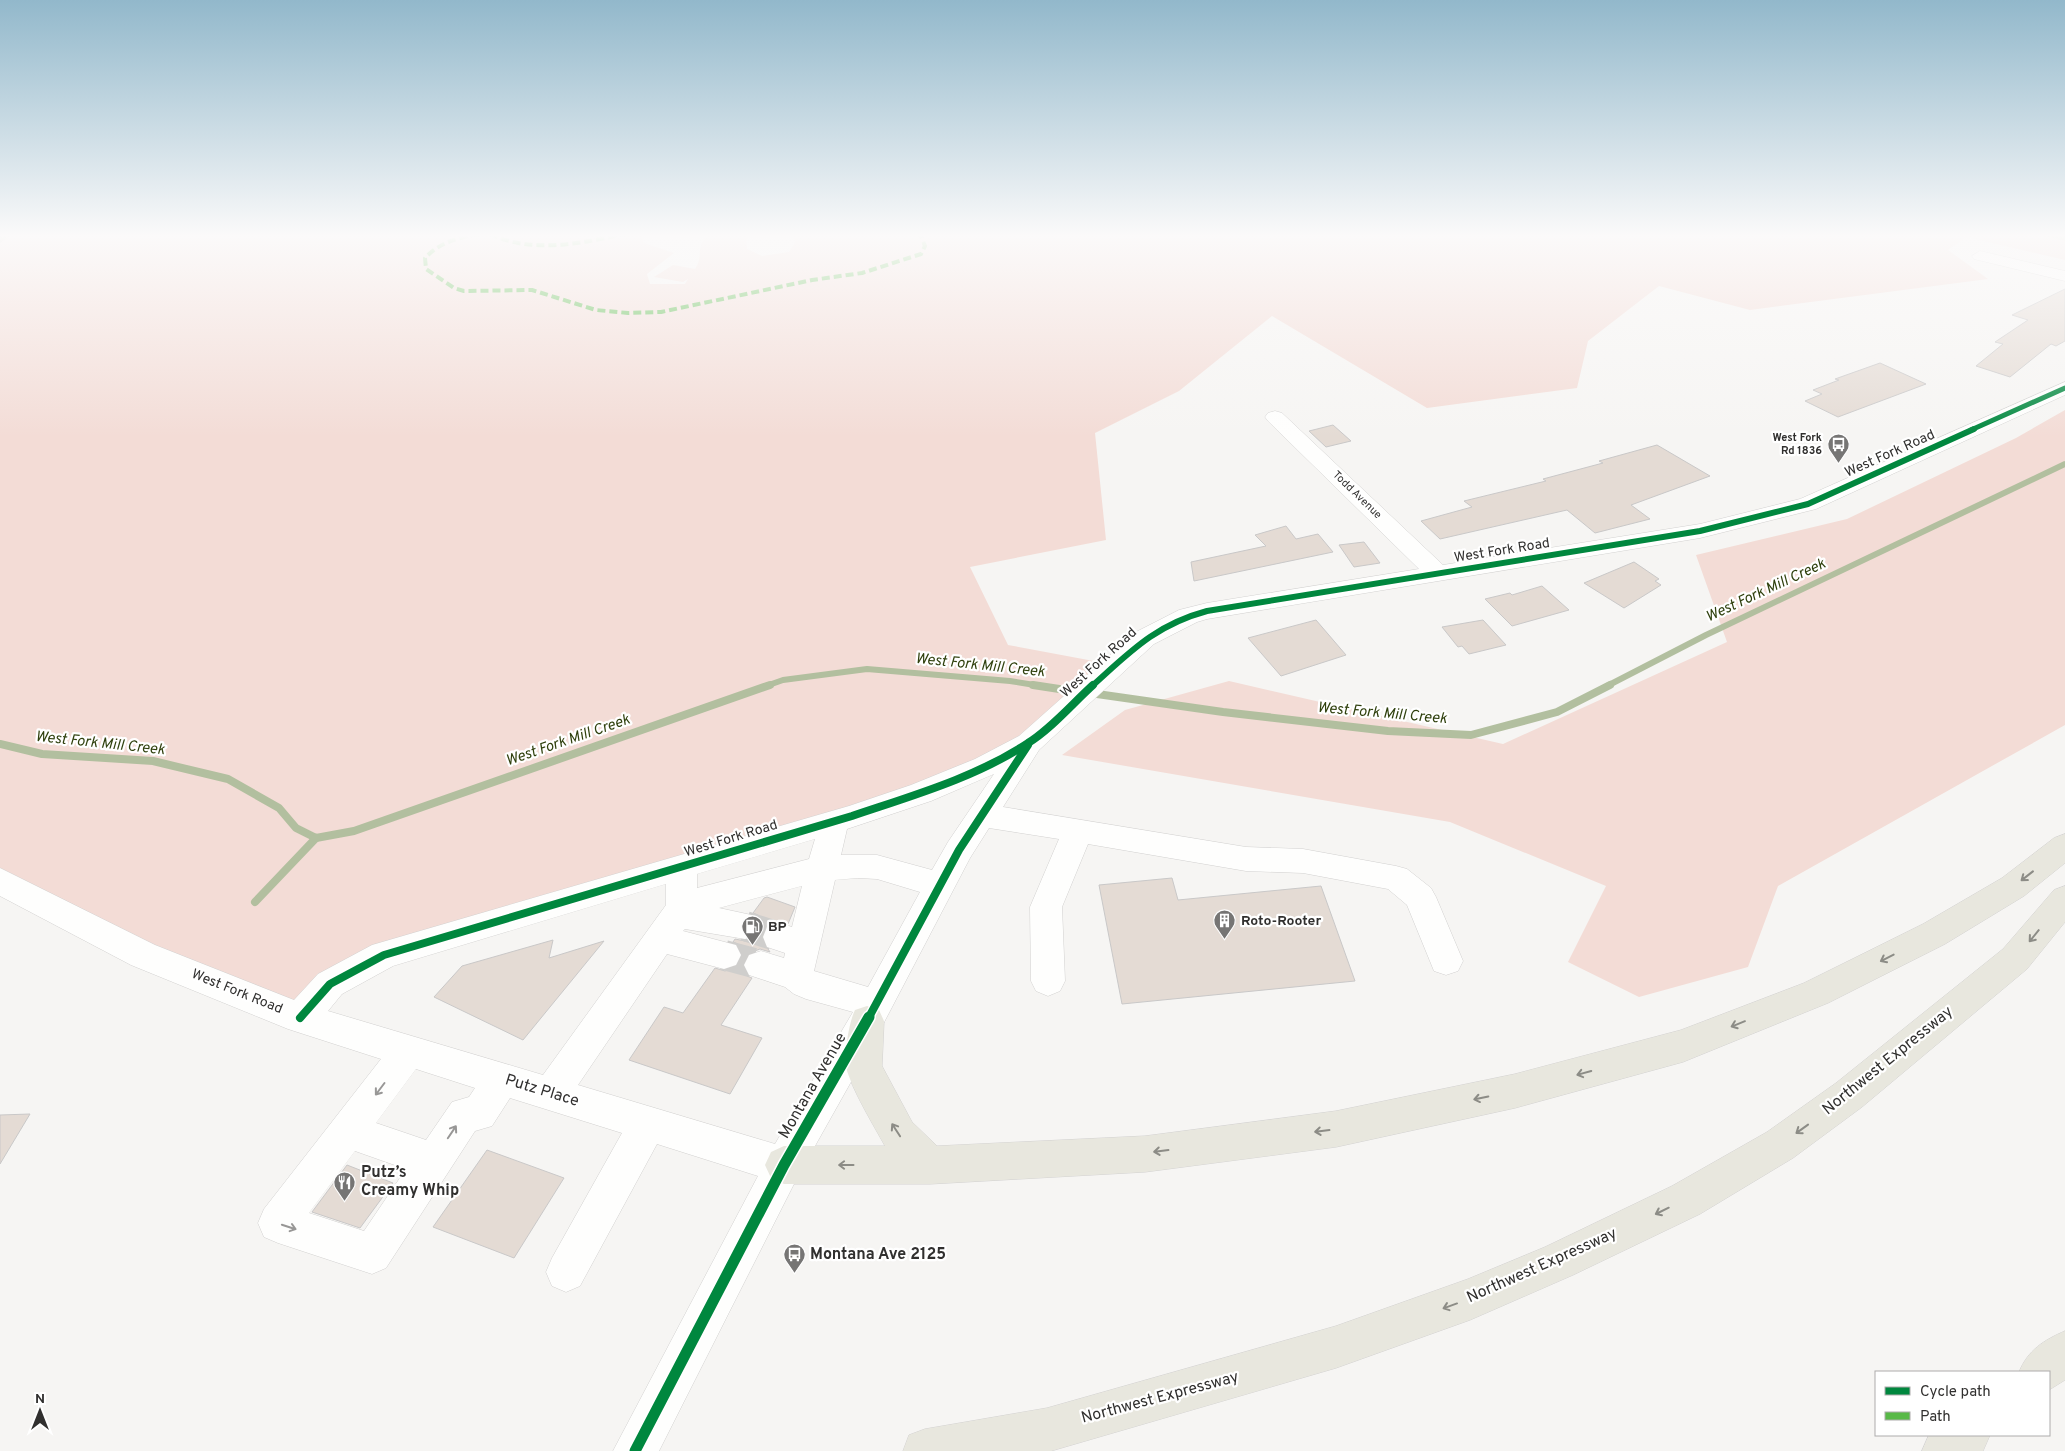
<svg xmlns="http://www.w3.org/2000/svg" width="2065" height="1451" viewBox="0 0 2065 1451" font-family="Overpass,sans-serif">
<rect width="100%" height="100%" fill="#f6f5f3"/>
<g fill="#f3dcd6">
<path d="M 0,234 L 639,234 L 644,243 L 674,253 L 647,274 L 650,284 L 685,284 L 688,279 L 683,282 L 654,277 L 673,265 L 695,269 C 704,256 695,250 707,234 L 746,234 L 747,249 L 762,256 L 789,252 L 796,241 L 790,234 L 2065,234 L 2065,260 L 1966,237 L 1948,250 L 1988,279 L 1750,310 L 1659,286 L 1588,341 L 1577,388 L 1427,408 L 1272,316 L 1179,391 L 1095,433 L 1106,540 L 970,567 L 1008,645 L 1115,665 L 985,766 L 384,955 L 300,1018 L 0,881 Z"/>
<path d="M 2065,410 L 2065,725 L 1778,886 L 1748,967 L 1639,997 L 1568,962 L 1606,886 L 1450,822 L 1062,755 L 1125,710 L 1229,681 L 1503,744 L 1727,642 L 1696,555 L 1847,519 L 2016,438 Z"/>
</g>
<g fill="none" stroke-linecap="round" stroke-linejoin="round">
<g stroke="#b2bf9f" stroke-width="5">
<path d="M 2047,234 L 2065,238"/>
<path d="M 0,240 L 8,234"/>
</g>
<g stroke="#b2bf9f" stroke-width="6">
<path d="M 766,686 L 783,680 L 867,669 L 1010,681 L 1041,686"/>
<path d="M 1607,686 L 1706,635 L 2065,464"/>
</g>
<g stroke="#b2bf9f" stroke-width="8">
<path d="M 1033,685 L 1079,692"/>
<path d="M 1090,693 L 1223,712 L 1388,731 L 1471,735 L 1557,712 L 1610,685"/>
<path d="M 0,744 L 42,754 L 153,761 L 228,779 L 279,808 L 296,828 L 316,838 L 354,831 L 770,685"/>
<path d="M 255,902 L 316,838"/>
</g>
</g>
<g fill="#e4dbd4" stroke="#c9c8c8">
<path d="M 2065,289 L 2065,341 L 2056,346 L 2051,344 L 2010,377 L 1976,366 L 2003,344 L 1995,342 L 2028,320 L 2012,315 Z"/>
<path d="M 1880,363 L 1926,384 L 1838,417 L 1805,401 L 1822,394 L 1813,390 L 1839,380 L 1835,379 Z"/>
<path d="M 1333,425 L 1351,441 L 1326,447 L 1309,431 Z"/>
<path d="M 1657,445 L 1710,476 L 1631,505 L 1650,519 L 1595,533 L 1567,510 L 1440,539 L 1421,521 L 1472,507 L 1464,501 L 1546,481 L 1543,479 L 1603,463 L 1599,461 Z"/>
<path d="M 1286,526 L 1296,539 L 1318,534 L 1333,552 L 1194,581 L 1191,562 L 1266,546 L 1255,535 Z"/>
<path d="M 1364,542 L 1380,563 L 1354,567 L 1339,545 Z"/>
<path d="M 1634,562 L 1659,579 L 1655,581 L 1661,585 L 1624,608 L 1584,583 Z"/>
<path d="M 1542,586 L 1569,610 L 1512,626 L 1485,599 L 1510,593 L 1512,595 Z"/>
<path d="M 1316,620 L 1346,655 L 1281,676 L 1248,638 Z"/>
<path d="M 1483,620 L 1506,645 L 1469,654 L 1462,646 L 1458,647 L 1442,627 Z"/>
<path d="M 1172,878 L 1178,900 L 1321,886 L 1355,981 L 1122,1004 L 1099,885 Z"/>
<path d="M 767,897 L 795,907 L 788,924 L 778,921 L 765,926 L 761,938 L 770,952 L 760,949 L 747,954 L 742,966 L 747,976 L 752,978 L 721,1025 L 762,1038 L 730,1094 L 629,1060 L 664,1007 L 683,1013 L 715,968 L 725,971 L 738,966 L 743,954 L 738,944 L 733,942 L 735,939 L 745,941 L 758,937 L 763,925 L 758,915 L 753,913 L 764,898 Z"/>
<path d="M 553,940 L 549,958 L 604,941 L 523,1040 L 434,997 L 462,966 Z"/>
<path d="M 30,1114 L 0,1164 L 0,1115 Z"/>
<path d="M 487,1150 L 564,1178 L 514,1258 L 433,1227 Z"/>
<path d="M 347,1165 L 393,1183 L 360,1228 L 312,1212 Z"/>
</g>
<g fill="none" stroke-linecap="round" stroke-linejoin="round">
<g stroke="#cfcecc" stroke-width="30" stroke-dasharray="30 15" stroke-linecap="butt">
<path d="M 745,926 L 779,937"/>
<path d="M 724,955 L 761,965"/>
</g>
<defs>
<g id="minor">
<path d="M 1980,251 L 2065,271 L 2065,281 L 1974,259 L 1972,256 Z"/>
<path d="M 2065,382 L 2065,395 L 1816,509 L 1700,538 L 1207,619 L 1197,622 L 1154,644 L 1039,750 L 1003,807 L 1246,847 L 1303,849 L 1396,866 L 1407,869 L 1431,888 L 1436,897 L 1463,961 L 1458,971 L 1446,975 L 1434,971 L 1407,905 L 1388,889 L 1303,873 L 1246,871 L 1088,844 L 1062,907 L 1065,981 L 1060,991 L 1048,996 L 1036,991 L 1031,981 L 1030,907 L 1059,839 L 989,828 L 970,858 L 879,1032 L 797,1178 L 659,1451 L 613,1451 L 758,1176 L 657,1144 L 580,1286 L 566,1292 L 552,1286 L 546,1272 L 552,1258 L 622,1133 L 510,1098 L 492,1126 L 475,1131 L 386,1268 L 372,1274 L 278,1243 L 264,1237 L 258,1223 L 264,1209 L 381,1059 L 288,1029 L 131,965 L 0,896 L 0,868 L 155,945 L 294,1000 L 318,974 L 372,945 L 849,806 L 911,785 L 975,759 L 1019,736 L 1136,632 L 1179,610 L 1207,603 L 1419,569 L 1268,421 L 1265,417 L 1268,413 L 1275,411 L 1282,413 L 1443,565 L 1700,524 L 1800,499 ZM 994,774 L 948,842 L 932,870 L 877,855 L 841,855 L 847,829 L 931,801 ZM 815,839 L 809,859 L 697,888 L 697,874 ZM 858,878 L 877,879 L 920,892 L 868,987 L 814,971 L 835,880 ZM 666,884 L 666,905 L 543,1075 L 328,1011 L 342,994 L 393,966 ZM 802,886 L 792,927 L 779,923 L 767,927 L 763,937 L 767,947 L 785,953 L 784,958 L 761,951 L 749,955 L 744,965 L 749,975 L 785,987 L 794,994 L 806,999 L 853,1012 L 775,1144 L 578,1085 L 667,954 L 724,969 L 736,965 L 741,955 L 736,945 L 683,931 L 685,929 L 745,939 L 756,936 L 761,926 L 756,916 L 719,908 ZM 416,1069 L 475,1088 L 469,1097 L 452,1102 L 426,1140 L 376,1123 ZM 355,1151 L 406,1169 L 364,1231 L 309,1213 Z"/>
</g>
<g id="highway">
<path d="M 2065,834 L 2065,863 L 2024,896 L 1945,944 L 1828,1003 L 1683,1062 L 1515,1108 L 1336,1147 L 1145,1172 L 930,1184 L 784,1184 L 771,1178 L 765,1165 L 771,1152 L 784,1146 L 885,1146 C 874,1126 851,1088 846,1067 C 844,1053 849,1022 855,1010 L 867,1006 L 879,1010 L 884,1021 L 882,1066 L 912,1122 L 937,1146 L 1145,1136 L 1336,1111 L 1515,1074 L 1681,1030 L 1804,983 L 1923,924 L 2002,878 L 2054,838 Z"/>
<path d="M 2065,886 L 2065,922 L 2027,969 L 1862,1107 L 1793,1158 L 1700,1214 L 1573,1275 L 1470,1320 L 1336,1368 L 1051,1451 L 903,1451 L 909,1435 L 925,1429 L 1047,1408 L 1336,1326 L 1468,1279 L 1545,1247 L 1672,1186 L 1767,1132 L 1836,1083 L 2003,949 L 2054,890 Z"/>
<path d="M 2065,1331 L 2065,1380 L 2049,1390 L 2049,1372 L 2019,1372 C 2028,1350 2044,1340 2065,1331 Z"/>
<path d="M 1929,1435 L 1990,1435 L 1983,1451 L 1922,1451 Z"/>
</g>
</defs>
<use href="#minor" stroke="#d2d1d0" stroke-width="1"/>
<use href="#highway" stroke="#d3d2d1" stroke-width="1"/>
<use href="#minor" fill="#fefefd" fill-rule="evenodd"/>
<use href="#highway" fill="#e8e7de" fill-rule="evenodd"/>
<g stroke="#58b947" stroke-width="4" stroke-dasharray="8 4" stroke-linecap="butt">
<path d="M 479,234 C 458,238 440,242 425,258 L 426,269 L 454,288 L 464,291 L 532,290 L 596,310 L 628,313 L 661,312 L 812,280 L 862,273 L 921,254 L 925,246 L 920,234"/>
<path d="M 490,234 C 531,254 582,243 625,234"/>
</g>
<defs>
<path id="cycleway-far3" d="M 1971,430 L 2065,388"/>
<path id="cycleway-far2" d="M 1092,686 C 1130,652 1155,625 1207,611 L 1700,531 L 1808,504 L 1974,429"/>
<g id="cycleway-far1">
<path d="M 300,1018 L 330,984 L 384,955 L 852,816 C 911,796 975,778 1028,743 C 1051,729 1073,703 1093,685"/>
<path d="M 868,1019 L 959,850 L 1028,745"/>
</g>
<path id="cycleway" d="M 635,1451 L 784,1165 L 869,1017"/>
</defs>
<use href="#cycleway-far3" stroke="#fff" stroke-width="7"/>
<use href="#cycleway-far2" stroke="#fff" stroke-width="9"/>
<use href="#cycleway-far1" stroke="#fff" stroke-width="11"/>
<use href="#cycleway" stroke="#fff" stroke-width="14"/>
<use href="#cycleway-far3" stroke="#00873e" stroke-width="5"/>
<use href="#cycleway-far2" stroke="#00873e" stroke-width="6"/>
<use href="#cycleway-far1" stroke="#00873e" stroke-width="8"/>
<use href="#cycleway" stroke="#00873e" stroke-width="11"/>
</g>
<defs><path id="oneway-shaft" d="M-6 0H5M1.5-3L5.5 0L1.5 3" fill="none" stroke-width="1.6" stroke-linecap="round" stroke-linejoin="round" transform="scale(1.25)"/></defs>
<g stroke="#8c8c86">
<use href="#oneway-shaft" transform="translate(2027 876) rotate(142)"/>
<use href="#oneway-shaft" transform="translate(2034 936) rotate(129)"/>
<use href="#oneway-shaft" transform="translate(1887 958) rotate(153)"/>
<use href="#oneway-shaft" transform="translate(1738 1024) rotate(158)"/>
<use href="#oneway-shaft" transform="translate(1584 1073) rotate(165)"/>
<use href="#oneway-shaft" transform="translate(1481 1098) rotate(168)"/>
<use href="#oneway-shaft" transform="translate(1802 1129) rotate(144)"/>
<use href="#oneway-shaft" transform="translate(896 1130) rotate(-123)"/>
<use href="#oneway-shaft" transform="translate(1322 1131) rotate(173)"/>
<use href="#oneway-shaft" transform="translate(1161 1151) rotate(173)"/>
<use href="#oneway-shaft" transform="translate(846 1165) rotate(-180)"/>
<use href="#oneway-shaft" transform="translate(1662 1211) rotate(154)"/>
<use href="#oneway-shaft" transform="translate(1450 1306) rotate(160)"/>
</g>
<g stroke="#989796">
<use href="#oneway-shaft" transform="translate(380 1089) rotate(127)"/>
<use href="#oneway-shaft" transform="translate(452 1132) rotate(-56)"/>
<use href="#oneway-shaft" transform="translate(289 1227) rotate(18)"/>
</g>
<linearGradient id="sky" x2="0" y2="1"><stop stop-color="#92b8cb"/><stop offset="0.54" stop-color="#fbfafa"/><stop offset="1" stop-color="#fbfafa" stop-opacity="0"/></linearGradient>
<rect width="2065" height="437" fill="url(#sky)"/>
<defs>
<symbol id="bus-pin" viewBox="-11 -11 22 30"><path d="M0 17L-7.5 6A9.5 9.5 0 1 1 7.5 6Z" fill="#767574" stroke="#fff"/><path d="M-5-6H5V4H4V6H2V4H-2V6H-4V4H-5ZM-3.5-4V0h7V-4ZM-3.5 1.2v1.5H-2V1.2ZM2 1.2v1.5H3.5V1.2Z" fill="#fff"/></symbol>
<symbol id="building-pin" viewBox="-11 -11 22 30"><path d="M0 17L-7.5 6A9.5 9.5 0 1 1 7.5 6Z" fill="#767574" stroke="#fff"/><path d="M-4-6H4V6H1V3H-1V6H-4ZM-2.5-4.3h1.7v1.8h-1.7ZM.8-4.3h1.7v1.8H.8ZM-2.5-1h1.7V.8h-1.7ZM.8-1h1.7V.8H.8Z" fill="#fff"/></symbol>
<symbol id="fuel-pin" viewBox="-11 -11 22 30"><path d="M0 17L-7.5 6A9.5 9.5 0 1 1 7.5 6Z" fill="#767574" stroke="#fff"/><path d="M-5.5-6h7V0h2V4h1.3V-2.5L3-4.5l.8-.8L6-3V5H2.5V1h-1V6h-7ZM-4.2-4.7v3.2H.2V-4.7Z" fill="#fff"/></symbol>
<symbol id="restaurant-pin" viewBox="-11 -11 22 30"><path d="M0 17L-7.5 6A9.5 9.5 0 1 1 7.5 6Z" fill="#767574" stroke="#fff"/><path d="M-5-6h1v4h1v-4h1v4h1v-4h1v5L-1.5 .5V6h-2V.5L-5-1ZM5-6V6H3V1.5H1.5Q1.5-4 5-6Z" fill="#fff"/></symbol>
</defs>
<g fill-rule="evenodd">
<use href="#bus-pin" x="1826" y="432" width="25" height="34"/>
<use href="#building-pin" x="1212" y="908" width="25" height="34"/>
<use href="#fuel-pin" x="740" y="914" width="25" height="34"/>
<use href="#restaurant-pin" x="332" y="1170" width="25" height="34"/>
<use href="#bus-pin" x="782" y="1242" width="25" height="34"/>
</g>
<g text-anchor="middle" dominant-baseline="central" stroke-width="4.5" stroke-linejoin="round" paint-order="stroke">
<g font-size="11" font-weight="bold" fill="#31302f" stroke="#fff" text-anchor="end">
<text x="1822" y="438">West Fork<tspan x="1822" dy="13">Rd 1836</tspan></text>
</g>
<g font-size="11" fill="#31302f" stroke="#fff">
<text transform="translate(1357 495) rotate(44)">Todd Avenue</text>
</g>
<g font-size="14" fill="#31302f" stroke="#fff">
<text transform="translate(1890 454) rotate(-24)">West Fork Road</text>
<text transform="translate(1502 551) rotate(-9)">West Fork Road</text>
<text transform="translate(1099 663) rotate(-42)">West Fork Road</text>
<text transform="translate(731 839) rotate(-17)">West Fork Road</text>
<text transform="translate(237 992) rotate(22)">West Fork Road</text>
</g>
<g font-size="14" font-weight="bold" fill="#31302f" stroke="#fff" text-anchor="start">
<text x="1241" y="921">Roto-Rooter</text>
<text x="768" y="927">BP</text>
</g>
<g font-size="15" font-style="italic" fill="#2f400d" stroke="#fff">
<text transform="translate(1766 591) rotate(-25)">West Fork Mill Creek</text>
<text transform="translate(980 666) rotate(6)">West Fork Mill Creek</text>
<text transform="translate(1382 714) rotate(5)">West Fork Mill Creek</text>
<text transform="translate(568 741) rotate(-19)">West Fork Mill Creek</text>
<text transform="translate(100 744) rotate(6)">West Fork Mill Creek</text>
</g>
<g font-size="16" fill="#31302f" stroke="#fff">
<text transform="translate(1888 1061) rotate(-39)">Northwest Expressway</text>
<text transform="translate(813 1086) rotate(-60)">Montana Avenue</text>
<text transform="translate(542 1091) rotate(17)">Putz Place</text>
<text transform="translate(1542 1266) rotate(-24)">Northwest Expressway</text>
<text transform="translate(1160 1398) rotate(-15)">Northwest Expressway</text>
</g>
<g font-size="16" font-weight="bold" fill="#31302f" stroke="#fff" text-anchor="start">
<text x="361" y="1173">Putz’s<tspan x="361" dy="18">Creamy Whip</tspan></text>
<text x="810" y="1255">Montana Ave 2125</text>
</g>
</g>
<rect x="1875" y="1371" width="175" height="65" fill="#ffffff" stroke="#adacac"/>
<rect x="1885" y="1387" width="25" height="8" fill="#00873e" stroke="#adacac"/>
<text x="1920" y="1396" font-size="15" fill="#31302f">Cycle path</text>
<rect x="1885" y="1412" width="25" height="8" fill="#58b947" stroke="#adacac"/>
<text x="1920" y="1421" font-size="15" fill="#31302f">Path</text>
<g transform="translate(40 1411)" stroke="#ffffff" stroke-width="4" paint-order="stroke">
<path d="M0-4L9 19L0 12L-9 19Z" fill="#31302f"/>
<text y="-8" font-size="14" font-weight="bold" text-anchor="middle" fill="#31302f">N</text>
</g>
</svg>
